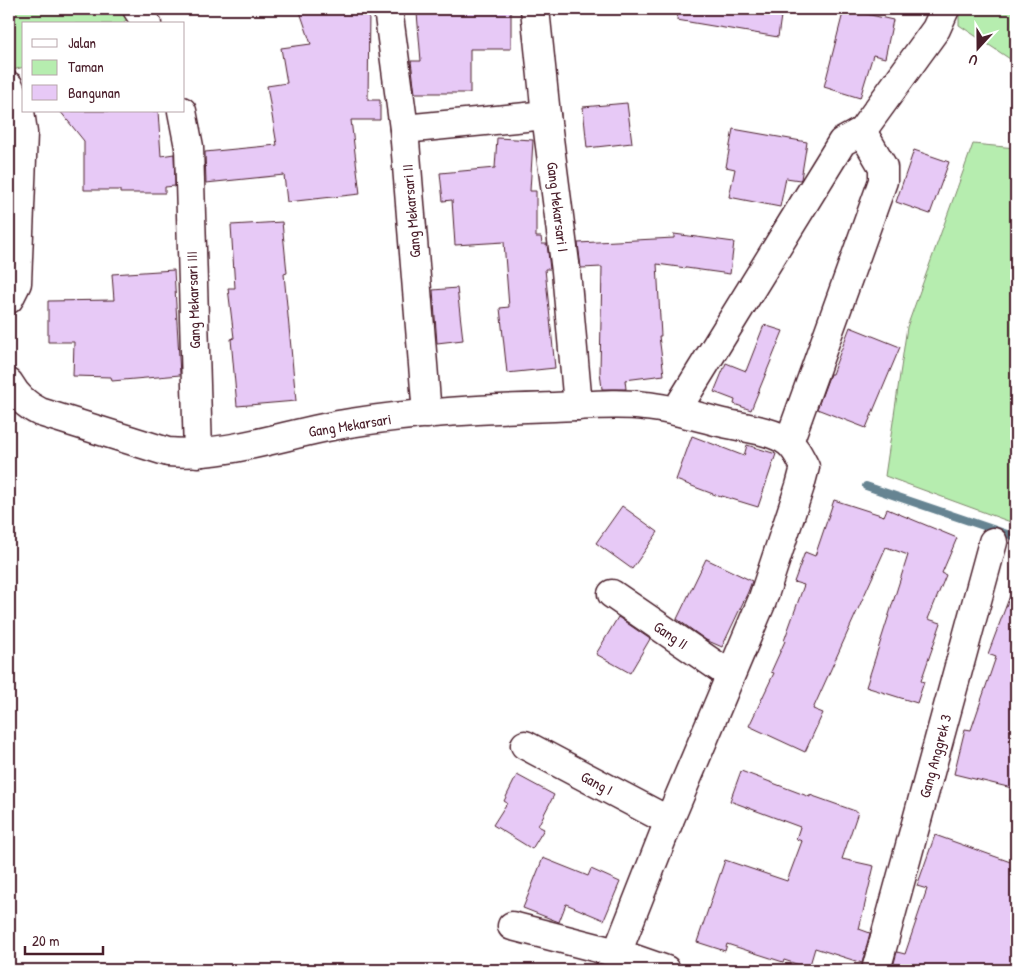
<svg xmlns="http://www.w3.org/2000/svg" width="1025" height="979" viewBox="0 0 1025 979" font-family="'Patrick Hand',sans-serif">
<rect width="100%" height="100%" fill="#fff"/>
<filter id="ink" filterUnits="userSpaceOnUse"><feTurbulence type="fractalNoise" baseFrequency=".02" numOctaves="2"/><feDisplacementMap in="SourceGraphic" scale="10" xChannelSelector="R" yChannelSelector="G"/><feConvolveMatrix kernelMatrix="1 2 1 2 8 2 1 2 1" color-interpolation-filters="sRGB"/></filter>
<g filter="url(#ink)">
<g fill="#b6edaf" stroke="#80866d">
<path d="M 9,9 L 141,9 L 121,24 L 24,24 L 24,67 L 9,71 Z"/>
<path d="M 959,9 L 1016,9 L 1016,63 L 959,25 Z"/>
<path d="M 973,144 L 1016,148 L 1016,524 L 885,476 L 907,327 Z"/>
</g>
<g fill="none" stroke-linecap="round" stroke-linejoin="round">
<path stroke="#668492" stroke-width="8" d="M 866,486 L 1016,537"/>
</g>
<g fill="#e7c9f6" stroke="#4a1f2b">
<path d="M 299,9 L 369,9 L 368,100 L 380,100 L 380,120 L 351,120 L 360,194 L 287,202 L 284,175 L 206,183 L 205,152 L 277,145 L 267,86 L 287,83 L 281,48 L 311,44 Z"/>
<path d="M 428,9 L 511,9 L 511,49 L 470,49 L 470,93 L 415,93 L 411,61 L 421,61 L 417,13 L 428,12 Z"/>
<path d="M 678,9 L 782,9 L 778,37 L 677,20 Z"/>
<path d="M 844,9 L 893,20 L 885,58 L 873,55 L 860,98 L 824,87 Z"/>
<path d="M 627,103 L 632,143 L 587,148 L 583,107 Z"/>
<path d="M 60,111 L 158,111 L 161,156 L 174,154 L 175,186 L 165,187 L 165,193 L 120,193 L 120,190 L 84,190 L 84,141 Z"/>
<path d="M 733,129 L 807,142 L 801,179 L 800,180 L 786,178 L 780,207 L 729,197 L 735,169 L 726,167 Z"/>
<path d="M 497,138 L 533,140 L 530,191 L 536,191 L 536,237 L 541,237 L 542,244 L 547,244 L 550,269 L 545,269 L 555,368 L 507,373 L 500,308 L 509,307 L 504,242 L 455,245 L 452,200 L 443,201 L 440,173 L 495,168 Z"/>
<path d="M 914,150 L 949,162 L 930,214 L 896,202 Z"/>
<path d="M 282,222 L 287,273 L 284,274 L 296,401 L 237,406 L 231,339 L 234,338 L 228,288 L 235,288 L 231,225 Z"/>
<path d="M 674,234 L 734,242 L 730,274 L 657,264 L 661,336 L 659,336 L 664,375 L 625,380 L 626,389 L 602,389 L 600,372 L 602,267 L 581,268 L 578,243 L 674,238 Z"/>
<path d="M 174,270 L 180,375 L 112,381 L 111,377 L 73,376 L 74,342 L 48,342 L 48,301 L 114,300 L 112,274 Z"/>
<path d="M 457,288 L 463,340 L 437,343 L 433,290 Z"/>
<path d="M 764,325 L 783,331 L 751,410 L 734,404 L 735,400 L 714,392 L 726,363 L 746,371 Z"/>
<path d="M 850,327 L 900,347 L 866,428 L 817,409 L 830,374 L 832,374 Z"/>
<path d="M 692,436 L 744,456 L 747,445 L 776,454 L 758,507 L 722,496 L 721,497 L 676,480 Z"/>
<path d="M 834,500 L 884,516 L 887,509 L 957,538 L 942,573 L 946,575 L 928,619 L 941,623 L 921,681 L 924,682 L 917,703 L 866,687 L 908,555 L 886,547 L 813,709 L 823,713 L 805,752 L 749,726 L 774,673 L 771,672 L 785,641 L 784,641 L 804,585 L 794,582 L 805,552 L 815,556 Z"/>
<path d="M 622,506 L 658,532 L 632,569 L 596,543 Z"/>
<path d="M 706,559 L 752,581 L 748,592 L 722,647 L 706,640 L 677,619 Z"/>
<path d="M 1014,585 L 1016,585 L 1016,723 L 1009,743 L 1016,744 L 1016,789 L 954,774 L 965,729 L 971,730 L 996,657 L 988,654 Z"/>
<path d="M 618,617 L 650,639 L 630,673 L 596,654 Z"/>
<path d="M 741,771 L 810,797 L 810,795 L 858,812 L 842,859 L 874,866 L 859,929 L 870,933 L 862,963 L 815,948 L 809,968 L 784,960 L 783,962 L 727,944 L 725,951 L 697,942 L 725,860 L 787,881 L 802,841 L 796,839 L 800,827 L 730,801 Z"/>
<path d="M 517,775 L 554,795 L 538,826 L 544,829 L 532,849 L 493,825 L 507,803 L 504,801 Z"/>
<path d="M 935,835 L 1016,864 L 1016,970 L 892,970 L 897,952 L 905,954 L 927,889 L 917,886 Z"/>
<path d="M 543,858 L 588,876 L 591,869 L 620,882 L 604,920 L 566,904 L 559,922 L 523,908 Z"/>
</g>
<g fill="none" stroke-linecap="round" stroke-linejoin="round">
<defs>
<g id="street">
<path d="M 137,9 L 147,24"/>
<path d="M 388,9 L 404,129 L 427,414"/>
<path d="M 535,9 L 546,115 L 566,271 L 578,406"/>
<path d="M 9,86 L 20,111 L 23,133 L 17,283 L 9,299"/>
<path d="M 182,111 L 189,147 L 198,453"/>
<path d="M 404,129 L 546,115"/>
<path d="M 9,383 C 17,397 26,405 40,412 L 168,452 C 230,457 289,432 350,423 C 418,412 486,409 554,407 C 584,406 615,402 645,406 C 670,408 695,416 719,422 C 739,427 772,430 788,442 C 796,448 800,458 805,467 L 800,486 L 762,601 L 669,821 L 617,953"/>
<path d="M 676,411 L 842,142 L 862,131 L 936,29 L 945,9"/>
<path d="M 789,442 L 883,181 L 883,167 L 862,131"/>
<path d="M 612,594 L 730,675"/>
<path d="M 525,745 L 669,821"/>
<path d="M 512,926 L 617,953 L 666,970"/>
<path d="M 876,970 L 993,542"/>
</g>
</defs>
<use href="#street" stroke="#4a1f2b" stroke-width="31"/>
<use href="#street" stroke="#fff" stroke-width="28"/>
</g>
</g>
<g text-anchor="middle" dominant-baseline="central" stroke-width="4.5" stroke-linejoin="round" paint-order="stroke">
<g font-size="15" fill="#4a1f2b" stroke="#fff">
<text transform="translate(558 207) rotate(83)">Gang Mekarsari I</text>
<text transform="translate(411 211) rotate(-95)">Gang Mekarsari II</text>
<text transform="translate(193 300) rotate(-92)">Gang Mekarsari III</text>
<text transform="translate(350 425) rotate(-9)">Gang Mekarsari</text>
<text transform="translate(671 635) rotate(34)">Gang II</text>
<text transform="translate(935 756) rotate(-75)">Gang Anggrek 3</text>
<text transform="translate(597 783) rotate(28)">Gang I</text>
</g>
</g>
<rect width="1025" height="979" fill="none" stroke="#fff" stroke-width="30"/>
<rect x="15" y="15" width="995" height="949" fill="none" stroke="#4a1f2b" stroke-width="2" filter="url(#ink)"/>
<rect x="22" y="22" width="162" height="90" fill="#ffffff" stroke="#b7a5aa"/>
<rect x="32" y="39" width="25" height="8" fill="#ffffff" stroke="#b7a5aa"/>
<text x="68" y="48" font-size="15" fill="#4a1f2b">Jalan</text>
<rect x="32" y="60" width="25" height="15" fill="#b6edaf" stroke="#b7a5aa"/>
<text x="68" y="72" font-size="15" fill="#4a1f2b">Taman</text>
<rect x="32" y="85" width="25" height="15" fill="#e7c9f6" stroke="#b7a5aa"/>
<text x="68" y="98" font-size="15" fill="#4a1f2b">Bangunan</text>
<g transform="translate(978 48) rotate(201)" stroke="#ffffff" stroke-width="4" paint-order="stroke">
<path d="M0-4L9 19L0 12L-9 19Z" fill="#4a1f2b"/>
<text y="-8" font-size="14" font-weight="bold" text-anchor="middle" fill="#4a1f2b">U</text>
</g>
<path d="M25 946v8h78v-8" fill="none" stroke="#4a1f2b" stroke-width="2.5"/>
<text x="32" y="946" font-size="15" fill="#4a1f2b" stroke="#ffffff" stroke-width="4" paint-order="stroke">20 m</text>
</svg>
